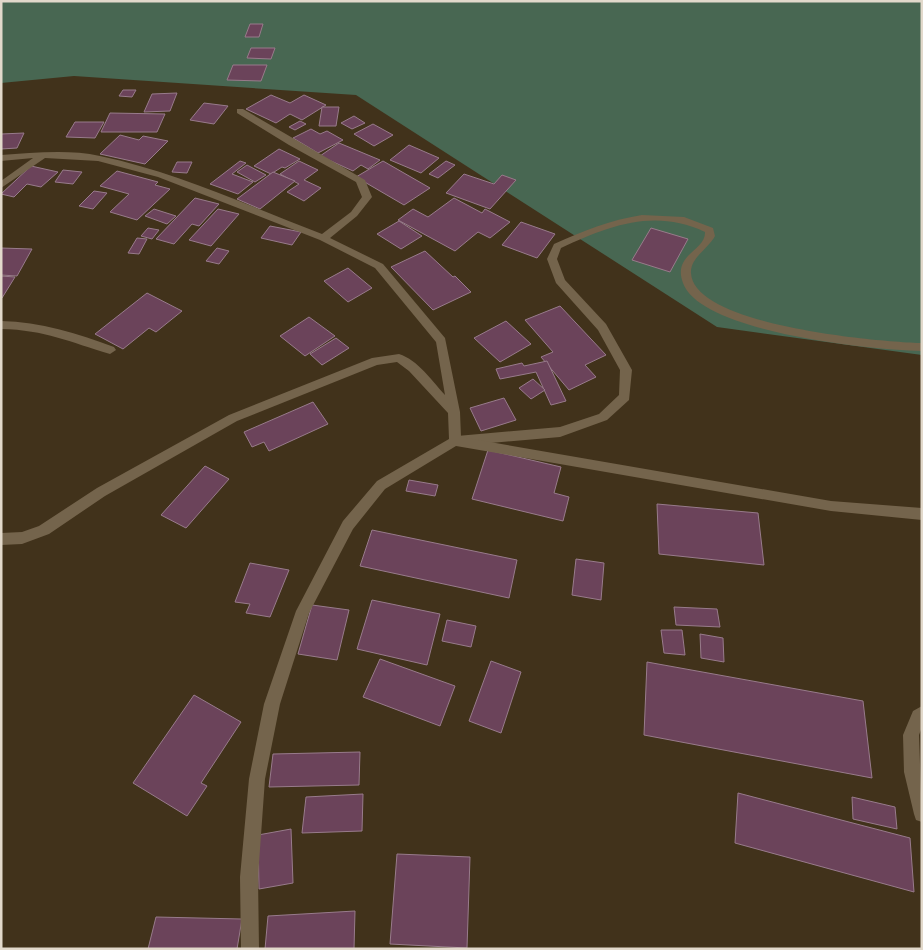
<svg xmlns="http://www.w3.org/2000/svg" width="923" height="950" viewBox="0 0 923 950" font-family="Barlow,sans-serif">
<rect width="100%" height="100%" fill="#41321b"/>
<path fill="#486752" d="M 1,1 L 922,1 L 922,355 L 717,327 L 356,95 L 74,76 L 1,83 Z"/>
<g fill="#6b435a" stroke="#987b8b">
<path d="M 250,24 L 263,24 L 259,37 L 245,37 Z"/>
<path d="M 251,48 L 275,48 L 271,59 L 247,58 Z"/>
<path d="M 233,65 L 267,65 L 261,81 L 227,80 Z"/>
<path d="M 123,90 L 136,90 L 132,97 L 119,96 Z"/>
<path d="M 177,93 L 170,111 L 144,112 L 152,94 Z"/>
<path d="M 271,95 L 290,103 L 304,95 L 326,105 L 302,120 L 290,114 L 276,123 L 246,109 Z"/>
<path d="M 204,103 L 228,106 L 214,124 L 190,120 Z"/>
<path d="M 322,107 L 339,107 L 336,126 L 319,126 Z"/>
<path d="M 110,113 L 165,114 L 157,132 L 101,132 Z"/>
<path d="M 354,116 L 365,123 L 352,129 L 341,123 Z"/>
<path d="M 300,121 L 306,124 L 295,130 L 289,127 Z"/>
<path d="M 75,122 L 104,122 L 95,138 L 66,137 Z"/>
<path d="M 373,124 L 393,135 L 374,146 L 354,134 Z"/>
<path d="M 311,129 L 320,134 L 327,131 L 343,140 L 318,153 L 293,138 Z"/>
<path d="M 24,133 L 17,148 L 1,149 L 1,134 Z"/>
<path d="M 120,135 L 139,140 L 143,136 L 168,141 L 145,164 L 100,154 Z"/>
<path d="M 339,143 L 380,160 L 368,169 L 361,165 L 353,171 L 320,156 Z"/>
<path d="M 409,145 L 439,158 L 421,173 L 390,160 Z"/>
<path d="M 279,149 L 300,159 L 285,168 L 282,167 L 271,174 L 254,166 Z"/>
<path d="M 240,161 L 246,163 L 232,174 L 253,182 L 238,194 L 210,184 Z"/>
<path d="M 299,161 L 318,170 L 304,180 L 321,188 L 304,201 L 287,192 L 299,184 L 280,174 Z"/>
<path d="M 383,161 L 430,188 L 404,205 L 356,177 Z"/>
<path d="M 446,161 L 455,165 L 438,178 L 429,174 Z"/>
<path d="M 177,162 L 192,162 L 187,173 L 172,172 Z"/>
<path d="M 247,165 L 266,175 L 255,182 L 237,172 Z"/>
<path d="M 31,166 L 58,172 L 41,187 L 27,184 L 14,197 L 1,194 Z"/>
<path d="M 63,170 L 82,172 L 73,184 L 55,182 Z"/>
<path d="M 117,171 L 158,182 L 155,185 L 170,189 L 137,220 L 110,212 L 129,194 L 100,186 Z"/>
<path d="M 273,172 L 295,181 L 260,209 L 237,199 Z"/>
<path d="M 464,174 L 494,184 L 502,175 L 516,180 L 490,209 L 446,193 Z"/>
<path d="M 94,191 L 107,193 L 93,209 L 79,206 Z"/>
<path d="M 195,198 L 219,204 L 199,226 L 192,224 L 174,244 L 156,239 Z"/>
<path d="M 454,198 L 482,213 L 485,209 L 510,222 L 490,238 L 478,232 L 455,251 L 398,220 L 413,209 L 428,217 Z"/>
<path d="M 154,209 L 176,216 L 167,224 L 145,216 Z"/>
<path d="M 218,209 L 239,214 L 211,246 L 189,240 Z"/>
<path d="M 399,221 L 422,236 L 401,249 L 377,234 Z"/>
<path d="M 521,222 L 555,234 L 537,258 L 502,245 Z"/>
<path d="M 270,226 L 301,232 L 292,245 L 261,238 Z"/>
<path d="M 148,228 L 159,230 L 152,239 L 141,236 Z"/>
<path d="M 651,228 L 688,239 L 670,272 L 632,260 Z"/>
<path d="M 137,238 L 147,239 L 139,254 L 128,253 Z"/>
<path d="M 1,248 L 32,249 L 17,276 L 1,275 Z"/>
<path d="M 217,248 L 229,251 L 219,264 L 206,261 Z"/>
<path d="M 425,251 L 453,277 L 455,276 L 471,292 L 433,310 L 391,267 Z"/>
<path d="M 348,268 L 372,288 L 348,302 L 324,281 Z"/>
<path d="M 1,276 L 15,277 L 2,298 L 1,298 Z"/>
<path d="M 147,293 L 182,311 L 156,332 L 149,328 L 123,349 L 95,334 Z"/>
<path d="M 560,306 L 606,355 L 585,365 L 596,377 L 569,390 L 541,357 L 553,352 L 525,320 Z"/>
<path d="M 309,317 L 335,336 L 305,356 L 280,336 Z"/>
<path d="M 506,321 L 531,344 L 500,362 L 474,338 Z"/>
<path d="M 336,338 L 349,348 L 322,365 L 310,354 Z"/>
<path d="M 547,361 L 566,401 L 551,405 L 536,372 L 500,379 L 496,369 L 522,363 L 524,366 Z"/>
<path d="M 533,379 L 545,390 L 531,399 L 519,388 Z"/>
<path d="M 504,398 L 516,420 L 481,431 L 470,408 Z"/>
<path d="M 313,402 L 328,424 L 269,451 L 264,442 L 252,447 L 244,432 Z"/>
<path d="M 488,450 L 561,467 L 554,493 L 569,497 L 563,521 L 472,499 Z"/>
<path d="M 205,466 L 229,479 L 186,528 L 161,515 Z"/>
<path d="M 409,480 L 438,485 L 435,496 L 406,491 Z"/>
<path d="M 657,504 L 758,513 L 764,565 L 659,554 Z"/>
<path d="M 372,530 L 517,560 L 509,598 L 360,566 Z"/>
<path d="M 576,559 L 604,563 L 601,600 L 572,595 Z"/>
<path d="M 250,563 L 289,570 L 270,617 L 246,613 L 250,604 L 235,602 Z"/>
<path d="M 372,600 L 440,614 L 427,665 L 357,649 Z"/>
<path d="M 312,605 L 349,610 L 337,660 L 298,654 Z"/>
<path d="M 674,607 L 717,609 L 720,627 L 676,625 Z"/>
<path d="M 447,620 L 476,626 L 471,647 L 442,641 Z"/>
<path d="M 661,630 L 682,630 L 685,655 L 664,653 Z"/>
<path d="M 700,634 L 723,638 L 724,662 L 701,658 Z"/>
<path d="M 380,659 L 455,686 L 440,726 L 363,697 Z"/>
<path d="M 491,661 L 521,672 L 501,733 L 469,721 Z"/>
<path d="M 647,662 L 863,701 L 872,778 L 644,735 Z"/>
<path d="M 194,695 L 241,722 L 201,783 L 207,786 L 187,816 L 133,783 Z"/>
<path d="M 360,752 L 359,785 L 269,787 L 273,754 Z"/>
<path d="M 738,793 L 910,838 L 914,892 L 735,843 Z"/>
<path d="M 363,794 L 362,831 L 302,833 L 306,797 Z"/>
<path d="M 852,797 L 895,807 L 897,829 L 853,819 Z"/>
<path d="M 291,829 L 293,883 L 259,889 L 258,835 Z"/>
<path d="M 397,854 L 470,857 L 467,948 L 390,944 Z"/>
<path d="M 355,911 L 354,949 L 265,949 L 268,916 Z"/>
<path d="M 156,917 L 242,919 L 237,949 L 148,949 Z"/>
</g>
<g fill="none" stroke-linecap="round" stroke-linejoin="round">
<g fill="#74644c" fill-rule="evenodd">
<path d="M 642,215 L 684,217 L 713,228 L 715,236 C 708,249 690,258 691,273 C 693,326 881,342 922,343 L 922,351 C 874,350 701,333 683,283 C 672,254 706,251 705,232 C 654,208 609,226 561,248 L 557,259 L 565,280 L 606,324 L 632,370 L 629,400 L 607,420 L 560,437 L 457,446 L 453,444 L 451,441 L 453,438 L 457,436 L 560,427 L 599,414 L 619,395 L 620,370 L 598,330 L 556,283 L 547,259 L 554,244 C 583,231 610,220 642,215 Z"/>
<path d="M 922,706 L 922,727 L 919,735 L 922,822 L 916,820 L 914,814 L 904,772 L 903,735 L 913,711 Z"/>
</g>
<g fill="#74644c" fill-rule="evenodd">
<path d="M 237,109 L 243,109 L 365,180 L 372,197 L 357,216 L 330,238 L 383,264 L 445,338 L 460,412 L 461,437 L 831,501 L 922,508 L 922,520 L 831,511 L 456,446 L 385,489 L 353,529 L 309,613 L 280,704 L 265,779 L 258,877 L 259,949 L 241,949 L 240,877 L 249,779 L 264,704 L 296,611 L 343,521 L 377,481 L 449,439 L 448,413 L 409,371 L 397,362 L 377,365 L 237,421 L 105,496 L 49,534 L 22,544 L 1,545 L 1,533 L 22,532 L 39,526 L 97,488 L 229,415 L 372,358 L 399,354 C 418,360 432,381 445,395 L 436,342 L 375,268 L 320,240 L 158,177 L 98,161 L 45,158 L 1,188 L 1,181 L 33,158 L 1,161 L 1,155 C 33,153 68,149 100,156 C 176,172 249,206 322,234 L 351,212 L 362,197 L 356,182 L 289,145 L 237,113 Z"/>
<path d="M 1,321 C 41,322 77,333 114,347 L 116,350 L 110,354 C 69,342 46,330 1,329 Z"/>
</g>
</g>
<rect width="923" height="950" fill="none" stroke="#e2d9cb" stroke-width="5"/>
</svg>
